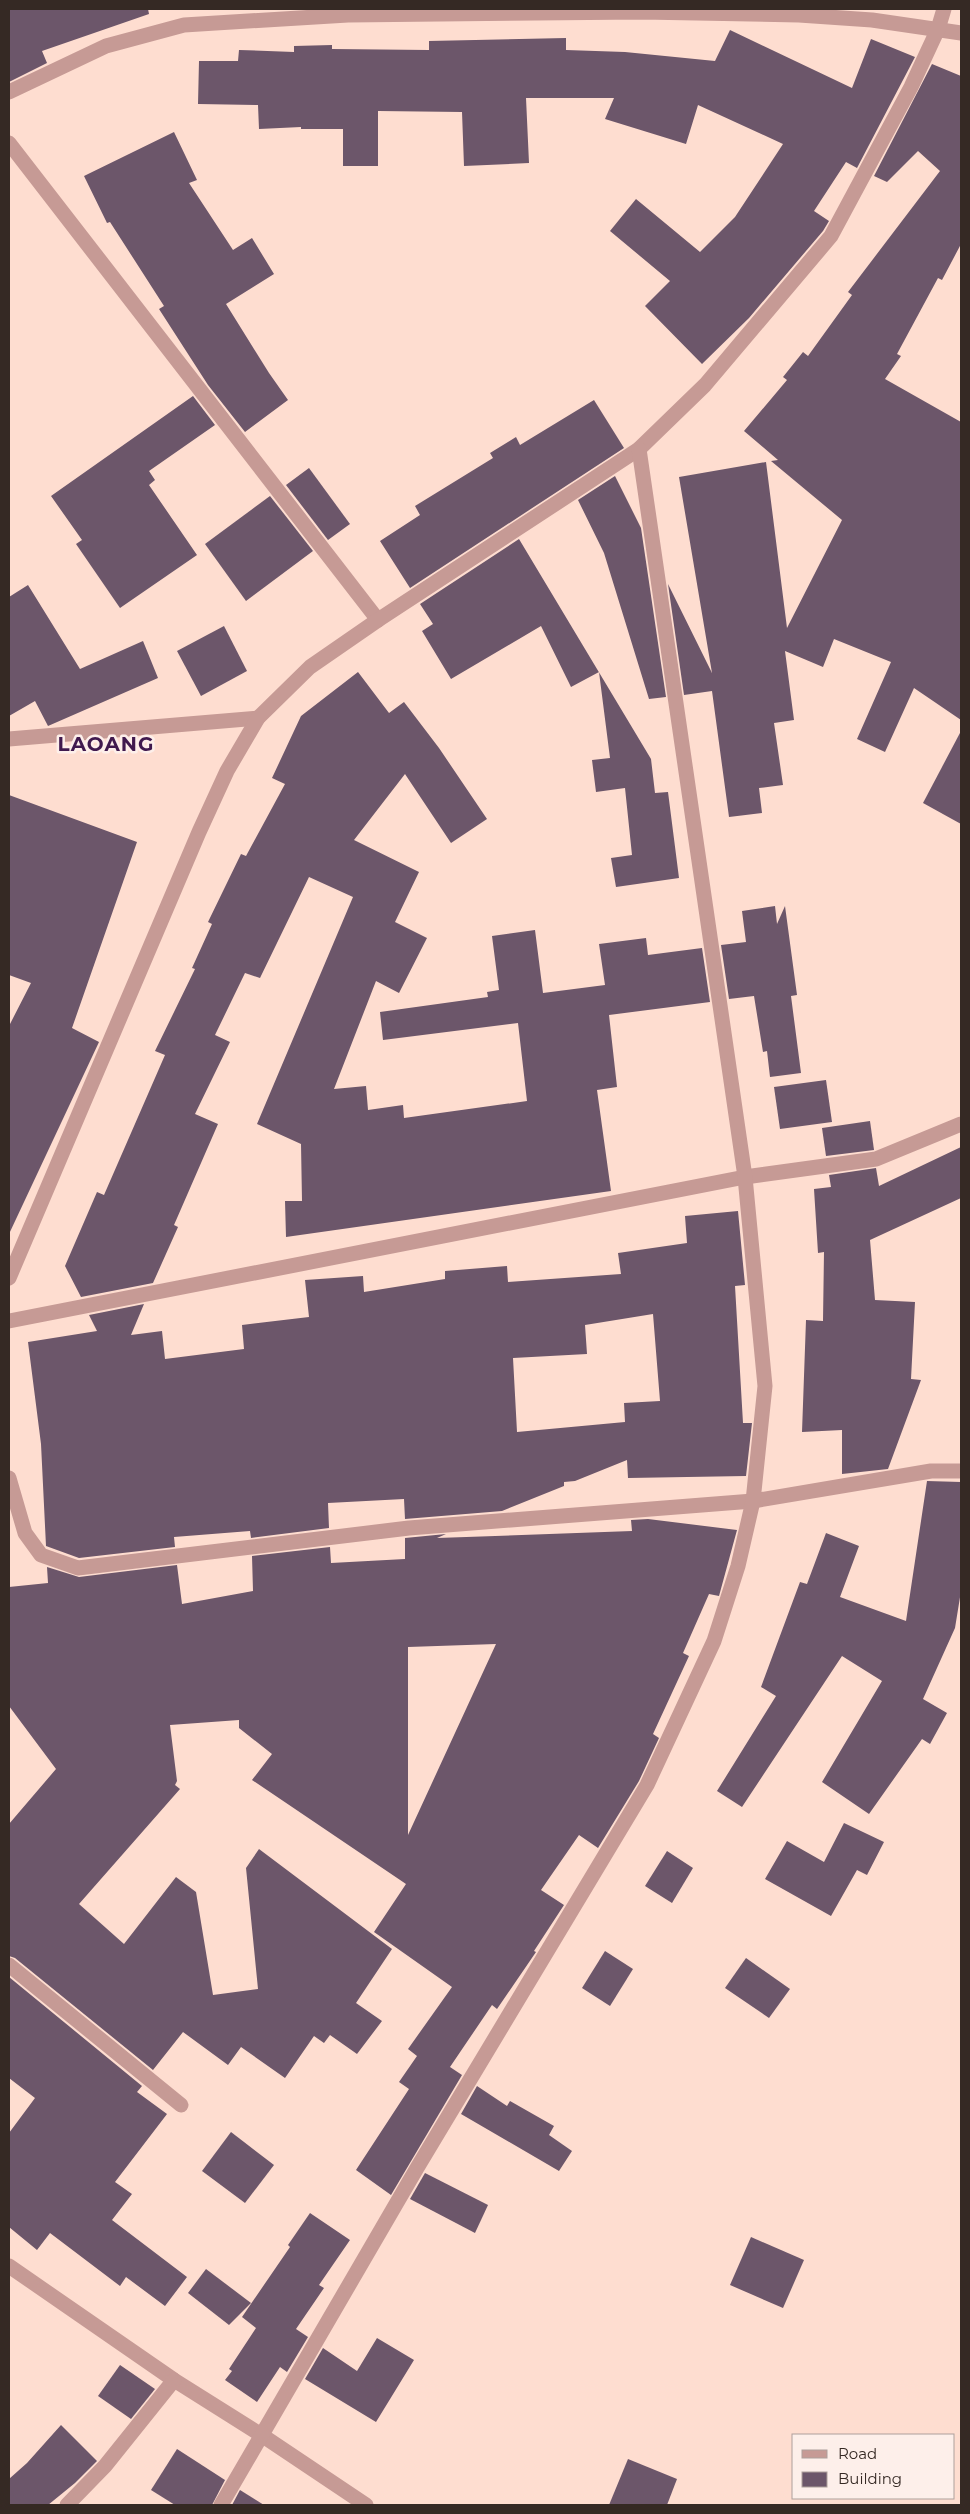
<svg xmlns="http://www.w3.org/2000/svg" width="970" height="2514" viewBox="0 0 970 2514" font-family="Montserrat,sans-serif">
<rect width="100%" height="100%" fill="#feddd0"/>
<g fill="#6c566a" fill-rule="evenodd">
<path d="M 9,9 L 148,9 L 149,14 L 42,51 L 47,63 L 9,82 Z"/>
<path d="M 730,30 L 852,88 L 871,39 L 915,57 L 857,168 L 846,162 L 814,211 L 829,221 L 823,231 L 749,318 L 702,364 L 645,306 L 670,281 L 610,231 L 636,199 L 700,252 L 735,217 L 783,144 L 698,105 L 686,144 L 605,119 L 614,98 L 526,98 L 529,163 L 464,166 L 462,112 L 378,111 L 378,166 L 343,166 L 343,129 L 301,129 L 301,127 L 259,129 L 258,105 L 198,104 L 199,61 L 238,61 L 239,50 L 294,52 L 294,46 L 332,45 L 332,49 L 429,50 L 429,41 L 566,38 L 566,50 L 625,52 L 715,61 Z"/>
<path d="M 932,64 L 961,76 L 961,244 L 942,280 L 938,278 L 897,354 L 901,356 L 885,379 L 961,422 L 961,720 L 914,688 L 885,752 L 857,739 L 891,662 L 834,639 L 823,667 L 785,651 L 794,720 L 774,723 L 783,785 L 759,788 L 762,813 L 729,817 L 712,691 L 684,695 L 668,584 L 712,673 L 679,477 L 766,462 L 787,628 L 842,520 L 771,461 L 778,460 L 744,431 L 787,380 L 783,377 L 803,352 L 808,356 L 852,295 L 848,292 L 940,171 L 918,151 L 887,182 L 874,176 Z"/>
<path d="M 174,132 L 197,180 L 189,183 L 233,250 L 252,238 L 274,274 L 226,304 L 269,373 L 288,400 L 245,432 L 208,385 L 159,309 L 164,306 L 110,222 L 107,223 L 84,176 Z"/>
<path d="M 193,396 L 215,425 L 149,471 L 155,480 L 149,485 L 197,555 L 120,608 L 76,544 L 82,540 L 51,496 Z"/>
<path d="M 594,400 L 624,448 L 410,588 L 380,541 L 420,515 L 415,506 L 493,458 L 490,453 L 516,437 L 520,445 Z"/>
<path d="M 309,468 L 350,524 L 328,540 L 286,485 Z"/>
<path d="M 615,476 L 641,528 L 666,697 L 649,699 L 604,553 L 578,500 Z"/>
<path d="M 270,496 L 313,551 L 246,601 L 205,544 Z"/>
<path d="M 519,539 L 651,759 L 655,793 L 668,792 L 679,878 L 616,887 L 611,858 L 632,855 L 625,788 L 596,792 L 592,760 L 610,758 L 599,672 L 571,687 L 541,626 L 451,679 L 422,631 L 433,624 L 420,604 Z"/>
<path d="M 28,585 L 80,669 L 143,641 L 158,678 L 48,726 L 35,701 L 9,716 L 9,597 Z"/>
<path d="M 224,626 L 247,671 L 201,696 L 177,651 Z"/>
<path d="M 358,672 L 389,713 L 404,702 L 439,748 L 487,819 L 451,843 L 405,774 L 354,840 L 419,872 L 395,922 L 427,938 L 399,993 L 376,981 L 334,1089 L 366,1086 L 368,1110 L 403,1105 L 404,1118 L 527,1101 L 518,1023 L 383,1040 L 380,1012 L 488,997 L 487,992 L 499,990 L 492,936 L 535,930 L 543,993 L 605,985 L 599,944 L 646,938 L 648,955 L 702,948 L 710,1002 L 609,1015 L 617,1087 L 597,1090 L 611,1191 L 286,1237 L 285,1201 L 302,1201 L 301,1144 L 257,1124 L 353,897 L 309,877 L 260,978 L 245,973 L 215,1035 L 230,1042 L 195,1114 L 218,1124 L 174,1225 L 178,1227 L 153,1283 L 81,1297 L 65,1266 L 97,1192 L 104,1195 L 165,1055 L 155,1051 L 195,969 L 192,968 L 212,924 L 208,922 L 241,854 L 246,856 L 285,784 L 272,778 L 301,716 Z"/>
<path d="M 961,731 L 961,824 L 923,803 Z"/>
<path d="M 9,795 L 137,842 L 72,1028 L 99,1042 L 9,1234 L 9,1026 L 31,983 L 9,975 Z"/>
<path d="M 775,906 L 777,924 L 785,906 L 797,995 L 791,996 L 801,1073 L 770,1077 L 767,1051 L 763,1052 L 754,996 L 729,999 L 721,945 L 746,942 L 742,911 Z"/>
<path d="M 826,1080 L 832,1122 L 780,1129 L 774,1087 Z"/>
<path d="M 870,1121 L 874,1150 L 826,1156 L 822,1128 Z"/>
<path d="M 961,1147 L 961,1198 L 870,1240 L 875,1300 L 915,1302 L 911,1379 L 921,1380 L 888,1469 L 842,1474 L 842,1430 L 802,1432 L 806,1320 L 823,1321 L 824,1252 L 818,1253 L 814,1189 L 831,1187 L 829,1175 L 876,1168 L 879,1186 Z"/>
<path d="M 738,1211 L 745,1285 L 735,1286 L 743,1423 L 752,1423 L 746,1476 L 628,1478 L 627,1460 L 575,1481 L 564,1482 L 564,1486 L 502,1511 L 405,1519 L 404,1499 L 328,1503 L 329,1528 L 251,1538 L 250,1531 L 174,1537 L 175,1547 L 79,1558 L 46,1546 L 41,1444 L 28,1342 L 97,1331 L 89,1315 L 144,1304 L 131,1335 L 162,1331 L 165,1359 L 244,1349 L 242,1325 L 309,1317 L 305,1280 L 363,1276 L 364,1292 L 445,1279 L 445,1271 L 507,1266 L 508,1282 L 621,1274 L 618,1253 L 687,1243 L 685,1216 ZM 653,1314 L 660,1401 L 624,1403 L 625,1422 L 517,1432 L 513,1358 L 587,1354 L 585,1325 Z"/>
<path d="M 927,1481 L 961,1482 L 961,1591 L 955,1628 L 923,1699 L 947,1713 L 930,1744 L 922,1739 L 869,1814 L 822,1782 L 882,1681 L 842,1656 L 742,1807 L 717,1791 L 776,1696 L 761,1687 L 800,1582 L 807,1584 L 826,1533 L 859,1546 L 840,1597 L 906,1621 Z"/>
<path d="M 648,1519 L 737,1530 L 719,1596 L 709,1594 L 683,1653 L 689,1656 L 653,1734 L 659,1738 L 639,1781 L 598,1848 L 579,1835 L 541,1890 L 564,1905 L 534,1951 L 536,1952 L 497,2009 L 492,2005 L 450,2067 L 462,2075 L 391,2195 L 356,2170 L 409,2089 L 399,2082 L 417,2056 L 408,2049 L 452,1987 L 374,1932 L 406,1884 L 252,1780 L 272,1754 L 239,1728 L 239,1720 L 170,1725 L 177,1781 L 175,1785 L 180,1789 L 79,1904 L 124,1944 L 176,1877 L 196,1892 L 213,1995 L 258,1989 L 246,1868 L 259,1849 L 392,1949 L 356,2003 L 382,2021 L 357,2054 L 330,2035 L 324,2043 L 314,2036 L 285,2078 L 241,2047 L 228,2065 L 183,2032 L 153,2070 L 15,1958 L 9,1956 L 9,1824 L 56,1769 L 9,1706 L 9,1587 L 48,1583 L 47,1567 L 79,1577 L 177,1565 L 182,1604 L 253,1591 L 252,1556 L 330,1547 L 331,1563 L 405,1559 L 405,1538 L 446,1534 L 437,1538 L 632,1531 L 631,1520 ZM 496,1644 L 408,1835 L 408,1647 Z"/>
<path d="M 844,1823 L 884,1842 L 867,1875 L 857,1870 L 831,1916 L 765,1879 L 787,1841 L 824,1862 Z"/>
<path d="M 667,1851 L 693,1868 L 672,1903 L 645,1886 Z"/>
<path d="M 605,1951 L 633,1969 L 610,2006 L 582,1988 Z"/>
<path d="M 746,1958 L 790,1989 L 769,2018 L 725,1988 Z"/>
<path d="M 9,1977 L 142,2086 L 137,2092 L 167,2114 L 115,2182 L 132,2194 L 112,2220 L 187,2277 L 165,2306 L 126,2277 L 120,2286 L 50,2233 L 37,2250 L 9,2227 L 9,2133 L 35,2098 L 9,2078 Z"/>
<path d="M 477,2086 L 507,2106 L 510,2101 L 554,2126 L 549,2135 L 572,2151 L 559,2171 L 461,2114 Z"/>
<path d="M 231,2132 L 274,2165 L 245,2203 L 202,2171 Z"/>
<path d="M 425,2173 L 488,2205 L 475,2233 L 410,2199 Z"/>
<path d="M 310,2213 L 350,2240 L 319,2285 L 324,2288 L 296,2329 L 308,2337 L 287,2372 L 280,2367 L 257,2402 L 225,2380 L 232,2371 L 229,2369 L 256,2328 L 242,2317 L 290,2247 L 288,2245 Z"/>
<path d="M 751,2237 L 804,2260 L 783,2308 L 730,2285 Z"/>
<path d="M 206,2269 L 251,2303 L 229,2325 L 188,2293 Z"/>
<path d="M 377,2338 L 414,2360 L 376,2422 L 305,2379 L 323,2348 L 357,2371 Z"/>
<path d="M 120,2365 L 155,2389 L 131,2419 L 98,2396 Z"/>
<path d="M 61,2425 L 97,2461 L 75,2483 L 48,2505 L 9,2505 L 9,2479 L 27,2463 Z"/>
<path d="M 177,2449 L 225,2480 L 212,2505 L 175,2505 L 151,2490 Z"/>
<path d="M 628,2459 L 677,2479 L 667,2505 L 609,2505 Z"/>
<path d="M 240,2490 L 264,2505 L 232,2505 Z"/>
</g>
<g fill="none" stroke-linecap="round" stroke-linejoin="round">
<g stroke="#c69a95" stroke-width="15">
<path d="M 9,92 L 106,46 L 184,25 L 348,15 L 642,12 L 799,15 L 872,20 L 961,33"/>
<path d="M 9,143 L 378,620"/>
<path d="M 9,739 L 258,718"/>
<path d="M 9,1278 L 199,832 L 227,771 L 258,718 L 310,667 L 378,620 L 639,449 L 705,385 L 831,236 L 911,87 L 938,29 L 944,9"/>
<path d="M 9,1321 L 745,1177 L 876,1159 L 961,1124"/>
<path d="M 9,1478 L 25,1533 L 41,1555 L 78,1568 L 409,1528 L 753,1501 L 931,1471 L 961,1471"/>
<path d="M 9,1965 L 181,2105"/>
<path d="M 9,2266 L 174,2380 L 263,2436 L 366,2505"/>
<path d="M 67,2505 L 105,2466 L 174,2380"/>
<path d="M 221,2505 L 417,2168 L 647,1785 L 714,1641 L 738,1566 L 753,1501 L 765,1386 L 745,1177 L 639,449"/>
</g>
</g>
<g text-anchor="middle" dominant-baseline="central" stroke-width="5" stroke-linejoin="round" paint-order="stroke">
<g font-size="20" font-weight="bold" letter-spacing="1" fill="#40194e" stroke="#fdefea">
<text x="106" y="744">LAOANG</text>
</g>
</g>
<rect width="970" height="2514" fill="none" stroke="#352924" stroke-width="20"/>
<rect x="792" y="2434" width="162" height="65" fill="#fdefea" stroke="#ada09b"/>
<rect x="802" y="2450" width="25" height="8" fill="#c69a95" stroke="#ada09b"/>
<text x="838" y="2459" font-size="15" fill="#352924">Road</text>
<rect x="802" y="2472" width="25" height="15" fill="#6c566a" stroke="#ada09b"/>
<text x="838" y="2484" font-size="15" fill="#352924">Building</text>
</svg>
